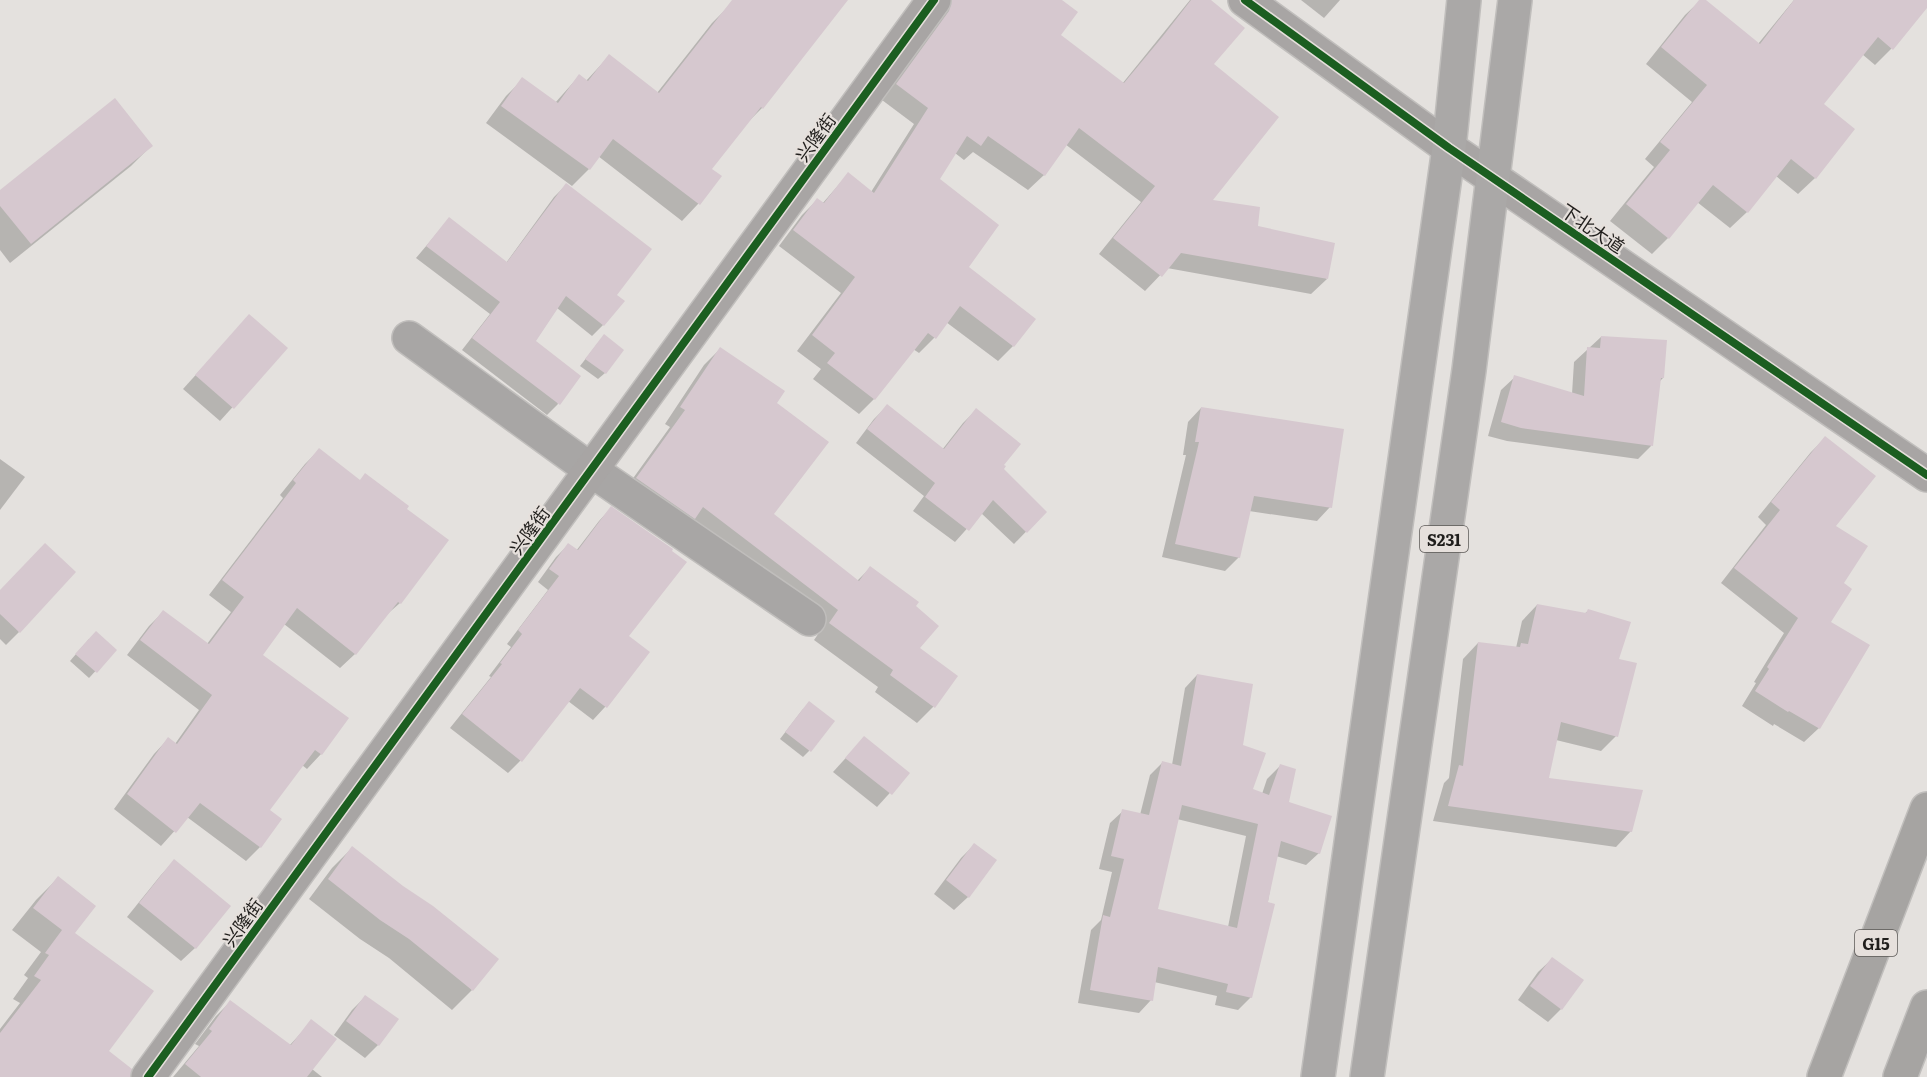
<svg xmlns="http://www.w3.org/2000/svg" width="1927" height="1077" viewBox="0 0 1927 1077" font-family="Literata,'Noto Sans SC',serif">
<rect width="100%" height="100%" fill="#e4e1de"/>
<g fill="#0003" fill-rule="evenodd">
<path d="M 759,0 L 845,0 L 762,108 L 745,125 L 710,169 L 719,176 L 698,204 L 682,221 L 598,156 L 589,169 L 572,186 L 486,123 L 506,96 L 523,79 L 555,103 L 579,76 L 586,81 L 609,56 L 657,93 L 712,23 L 727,8 Z"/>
<path d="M 984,0 L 1060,0 L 1059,35 L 1122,84 L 1190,0 L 1209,0 L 1212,64 L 1210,201 L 1256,227 L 1327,279 L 1311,294 L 1167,268 L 1145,291 L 1099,254 L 1141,202 L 1065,144 L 1044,175 L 1028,190 L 973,152 L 964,160 L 955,153 L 938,180 L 967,267 L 1013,346 L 998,361 L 946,322 L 934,338 L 919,353 L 913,349 L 874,399 L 859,414 L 813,379 L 821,369 L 797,351 L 841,293 L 779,246 L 802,215 L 817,200 L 822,204 L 848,174 L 871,192 L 914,124 L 882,100 L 934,28 L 938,17 L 953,2 Z"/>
<path d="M 1301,0 L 1340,0 L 1324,18 Z"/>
<path d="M 1701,0 L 1703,0 L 1758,44 L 1794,0 L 1921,0 L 1927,5 L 1891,49 L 1875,65 L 1862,54 L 1822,105 L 1815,178 L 1798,194 L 1776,176 L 1747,212 L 1730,228 L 1697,202 L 1668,238 L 1652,254 L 1610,221 L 1654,167 L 1645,159 L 1692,102 L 1646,64 L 1685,15 Z"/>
<path d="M 151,146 L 131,166 L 10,263 L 0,250 L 0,192 Z"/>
<path d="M 566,185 L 615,295 L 603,325 L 592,336 L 557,308 L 534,342 L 558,404 L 547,415 L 462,350 L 490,314 L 416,258 L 449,219 L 506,263 L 554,197 Z"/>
<path d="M 249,316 L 286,348 L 220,421 L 183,389 Z"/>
<path d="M 1601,337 L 1663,378 L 1659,382 L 1651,446 L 1638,459 L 1507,441 L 1488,436 L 1501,390 L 1515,377 L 1572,394 L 1574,362 Z"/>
<path d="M 598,343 L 605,373 L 598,379 L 580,366 Z"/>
<path d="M 720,349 L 775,404 L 772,515 L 857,581 L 870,568 L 914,606 L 918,648 L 956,677 L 933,707 L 917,723 L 875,692 L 878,687 L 814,640 L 823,627 L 688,524 L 621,495 L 670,427 L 665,424 L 704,365 Z"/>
<path d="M 887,406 L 942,450 L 963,423 L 976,410 L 1002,465 L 1002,470 L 1045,512 L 1014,544 L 981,513 L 955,542 L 913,511 L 924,496 L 856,443 L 874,419 Z"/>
<path d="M 1201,408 L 1330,507 L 1317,521 L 1249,511 L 1239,557 L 1225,571 L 1162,557 L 1186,455 L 1183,455 L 1188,422 Z"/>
<path d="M 1825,438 L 1833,526 L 1829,623 L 1819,728 L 1804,742 L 1774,724 L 1773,726 L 1742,706 L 1756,683 L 1754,682 L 1784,633 L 1721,583 L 1766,525 L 1758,517 L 1811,452 Z"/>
<path d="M 319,450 L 400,603 L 385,616 L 355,654 L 340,668 L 284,624 L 261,656 L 347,719 L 321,754 L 307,769 L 302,765 L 268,810 L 260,847 L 246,861 L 187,817 L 161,846 L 114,809 L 154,754 L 168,739 L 175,744 L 199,710 L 127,655 L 149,626 L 163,612 L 207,644 L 231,612 L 209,595 L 283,498 L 280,495 L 305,464 Z"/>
<path d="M 0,459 L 25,477 L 0,510 Z"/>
<path d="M 611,508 L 627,637 L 648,653 L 605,707 L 593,720 L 568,701 L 520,761 L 508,773 L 450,728 L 491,677 L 489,676 L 511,647 L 507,644 L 548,590 L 538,582 L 556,557 L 568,545 L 576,551 L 599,521 Z"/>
<path d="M 0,592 L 19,632 L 6,645 L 0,639 Z"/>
<path d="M 1537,605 L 1584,614 L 1588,611 L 1617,660 L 1616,736 L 1601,751 L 1556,740 L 1548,779 L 1631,831 L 1616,847 L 1433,821 L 1444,783 L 1449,778 L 1463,659 L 1478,643 L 1516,648 L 1522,621 Z"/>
<path d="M 89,639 L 115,650 L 89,678 L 70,661 Z"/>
<path d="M 1197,675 L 1242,746 L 1251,790 L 1262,794 L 1267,779 L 1280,766 L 1287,803 L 1319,853 L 1306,865 L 1276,856 L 1251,997 L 1238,1010 L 1215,1005 L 1217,996 L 1154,982 L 1151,1000 L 1139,1013 L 1078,1003 L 1091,930 L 1101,920 L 1112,872 L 1099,869 L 1110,823 L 1123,811 L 1140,815 L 1150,775 L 1162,763 L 1172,765 L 1185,688 ZM 1177,819 L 1246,836 L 1228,927 L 1156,910 Z"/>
<path d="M 803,709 L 809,751 L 803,757 L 780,739 Z"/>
<path d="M 864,738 L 908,773 L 877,807 L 833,772 Z"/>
<path d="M 974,845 L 968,897 L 954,910 L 934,894 L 961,858 Z"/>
<path d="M 352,848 L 472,990 L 452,1010 L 389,958 L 360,939 L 309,899 L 332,868 Z"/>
<path d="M 174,861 L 195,948 L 181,961 L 127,917 L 161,875 Z"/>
<path d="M 58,878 L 107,1052 L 117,1077 L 0,1077 L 0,1029 L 20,1003 L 13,999 L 28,978 L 24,975 L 41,952 L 12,930 L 36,900 Z"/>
<path d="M 1552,959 L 1561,1009 L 1548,1022 L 1518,1000 L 1538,972 Z"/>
<path d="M 365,997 L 378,1045 L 365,1058 L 334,1035 L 352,1010 Z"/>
<path d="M 230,1002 L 289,1046 L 312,1021 L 312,1069 L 322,1077 L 173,1077 L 199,1046 L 195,1044 L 216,1016 Z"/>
</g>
<g fill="#d6c8cf" fill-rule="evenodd">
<path d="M 732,0 L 848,0 L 763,109 L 761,107 L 712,169 L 722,176 L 700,205 L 613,139 L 590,170 L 501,106 L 522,77 L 558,103 L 579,74 L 588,81 L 609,54 L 659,93 Z"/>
<path d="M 952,0 L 1062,0 L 1078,12 L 1061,35 L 1124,83 L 1163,36 L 1191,0 L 1211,0 L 1245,28 L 1214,64 L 1279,117 L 1213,200 L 1260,207 L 1258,226 L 1335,243 L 1328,279 L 1181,253 L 1162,277 L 1113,238 L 1155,186 L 1079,128 L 1045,176 L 988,136 L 981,146 L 967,136 L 940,179 L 999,225 L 969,267 L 1036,319 L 1014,347 L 960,306 L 936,339 L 928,333 L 875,400 L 827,363 L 835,353 L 812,335 L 855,277 L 793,230 L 817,198 L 824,203 L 848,172 L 874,193 L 928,108 L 896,84 L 949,11 Z"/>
<path d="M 1699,0 L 1706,0 L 1760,44 L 1794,0 L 1927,0 L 1927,8 L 1893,50 L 1878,37 L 1824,104 L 1855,129 L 1816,179 L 1791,159 L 1748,213 L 1713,185 L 1669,239 L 1626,204 L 1670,150 L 1660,142 L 1707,85 L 1661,47 Z"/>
<path d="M 115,98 L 153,146 L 31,244 L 0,206 L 0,190 Z"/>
<path d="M 566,183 L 652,249 L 617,295 L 625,301 L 604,326 L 566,296 L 536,341 L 581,376 L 560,405 L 472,338 L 500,302 L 426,246 L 449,217 L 507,262 Z"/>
<path d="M 249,314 L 288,348 L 234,409 L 195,375 Z"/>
<path d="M 604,334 L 624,350 L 606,374 L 585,359 Z"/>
<path d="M 1601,336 L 1667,340 L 1664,378 L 1661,378 L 1653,446 L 1521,428 L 1501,422 L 1514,375 L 1584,396 L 1587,347 L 1600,348 Z"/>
<path d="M 720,347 L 785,391 L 777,403 L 829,442 L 774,514 L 859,581 L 870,566 L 919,602 L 916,606 L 939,626 L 920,648 L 958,676 L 935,708 L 890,675 L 893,670 L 829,623 L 838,610 L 703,507 L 695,519 L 636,478 L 685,410 L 680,407 Z"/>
<path d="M 887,404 L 944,449 L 976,408 L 1021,444 L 1004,465 L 1006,466 L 1004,469 L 1047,512 L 1027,533 L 993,500 L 969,531 L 925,497 L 935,483 L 867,429 Z"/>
<path d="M 1201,407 L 1344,429 L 1332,508 L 1254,496 L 1240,558 L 1175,544 L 1199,442 L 1195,442 Z"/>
<path d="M 1825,436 L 1876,476 L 1836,526 L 1868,546 L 1844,583 L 1852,589 L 1831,622 L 1870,645 L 1820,729 L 1789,711 L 1788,712 L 1755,691 L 1769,669 L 1767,667 L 1798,618 L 1734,568 L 1780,510 L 1771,502 Z"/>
<path d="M 319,448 L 360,480 L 365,473 L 409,506 L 407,509 L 449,540 L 401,604 L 398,602 L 356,655 L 297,608 L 263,655 L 349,718 L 322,755 L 315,750 L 270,810 L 282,819 L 261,848 L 200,803 L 176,833 L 127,794 L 168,737 L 177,744 L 212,695 L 140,640 L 163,610 L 209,644 L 244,597 L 222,580 L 296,483 L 293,480 Z"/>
<path d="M 611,506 L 673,549 L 672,551 L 687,562 L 629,636 L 650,652 L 607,708 L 580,688 L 522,762 L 462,714 L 502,664 L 500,663 L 522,634 L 518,630 L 559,576 L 549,569 L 568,543 L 578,550 Z"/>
<path d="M 45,543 L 76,572 L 20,633 L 0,614 L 0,590 Z"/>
<path d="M 1537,604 L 1586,613 L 1588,609 L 1631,622 L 1619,659 L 1637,663 L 1618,737 L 1561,722 L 1549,778 L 1643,790 L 1632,832 L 1448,806 L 1459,765 L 1463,766 L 1478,642 L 1520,647 L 1521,643 L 1528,644 Z"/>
<path d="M 96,631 L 117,650 L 97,673 L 75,654 Z"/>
<path d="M 1197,674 L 1253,684 L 1243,745 L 1266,753 L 1253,789 L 1269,795 L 1280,764 L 1296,769 L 1289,802 L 1332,816 L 1320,854 L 1281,841 L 1268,902 L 1275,904 L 1252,998 L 1226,992 L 1228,984 L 1158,967 L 1153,1001 L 1090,990 L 1103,915 L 1110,917 L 1124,859 L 1111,856 L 1122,809 L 1149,815 L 1162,761 L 1181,766 ZM 1182,805 L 1258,824 L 1237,928 L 1158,909 Z"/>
<path d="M 809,701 L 835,721 L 811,752 L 785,732 Z"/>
<path d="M 864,736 L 910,773 L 892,795 L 845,758 Z"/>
<path d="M 974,843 L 997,860 L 969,898 L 946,880 Z"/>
<path d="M 352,846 L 403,886 L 433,906 L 499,959 L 473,991 L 409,939 L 380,920 L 328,879 Z"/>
<path d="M 174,859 L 231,906 L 196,949 L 139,903 Z"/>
<path d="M 58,876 L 96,906 L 75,933 L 154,991 L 109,1051 L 132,1069 L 130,1077 L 0,1077 L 0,1033 L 41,980 L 34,976 L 49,955 L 45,953 L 62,930 L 33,908 Z"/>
<path d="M 1552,957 L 1584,980 L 1562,1010 L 1530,986 Z"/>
<path d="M 365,995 L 399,1019 L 379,1046 L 346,1021 Z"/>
<path d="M 230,1000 L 291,1045 L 311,1019 L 337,1039 L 307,1077 L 201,1077 L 185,1064 L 212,1031 L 209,1029 Z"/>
</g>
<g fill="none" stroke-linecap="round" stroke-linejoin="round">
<defs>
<path id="street" d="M 409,338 L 591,470 L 809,619"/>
<g id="secondary">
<path d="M 1245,0 L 1449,148 L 1927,475"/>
<path d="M 148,1077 L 934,0"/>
</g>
<g id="primary">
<path d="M 1318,1077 L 1449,148 L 1464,0"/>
<path d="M 1367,1077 L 1469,370 L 1515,0"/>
</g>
<g id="highway">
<path d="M 1824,1077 L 1927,809"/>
<path d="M 1900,1077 L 1927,1007"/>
</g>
</defs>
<use href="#street" stroke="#c0bebc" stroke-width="36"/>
<use href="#secondary" stroke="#c0bebc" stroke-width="36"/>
<use href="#primary" stroke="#c0bebc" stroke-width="36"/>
<use href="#highway" stroke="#c0bebc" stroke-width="36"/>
<use href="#street" stroke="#a8a6a5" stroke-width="33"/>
<use href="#secondary" stroke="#a8a5a4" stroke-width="33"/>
<use href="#primary" stroke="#aaa8a7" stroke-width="33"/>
<use href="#highway" stroke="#a6a4a2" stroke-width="33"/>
<defs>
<g id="cycleway">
<path d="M 1245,0 L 1449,148 L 1927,475"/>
<path d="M 148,1077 L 934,0"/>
</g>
</defs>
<use href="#cycleway" stroke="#e6e0dc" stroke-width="11"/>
<use href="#cycleway" stroke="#1b5e20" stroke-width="8"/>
</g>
<g text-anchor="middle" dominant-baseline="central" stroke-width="4.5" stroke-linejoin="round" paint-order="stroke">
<g fill="#e6e0dc" stroke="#5b5856" stroke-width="1.5">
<rect x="1420" y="526" width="48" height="26" rx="4.5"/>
<rect x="1855" y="930" width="42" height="26" rx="4.5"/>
</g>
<g font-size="16" font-weight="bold" fill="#201e1c">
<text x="1444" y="539">S231</text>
<text x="1876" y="943">G15</text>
</g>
<g font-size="18" fill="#201e1c" stroke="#e6e0dc">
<text transform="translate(815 137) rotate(-54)">兴隆街</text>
<text transform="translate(1593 228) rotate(34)">下北大道</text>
<text transform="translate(529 530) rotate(-54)">兴隆街</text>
<text transform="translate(242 922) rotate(-54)">兴隆街</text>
</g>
</g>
</svg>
